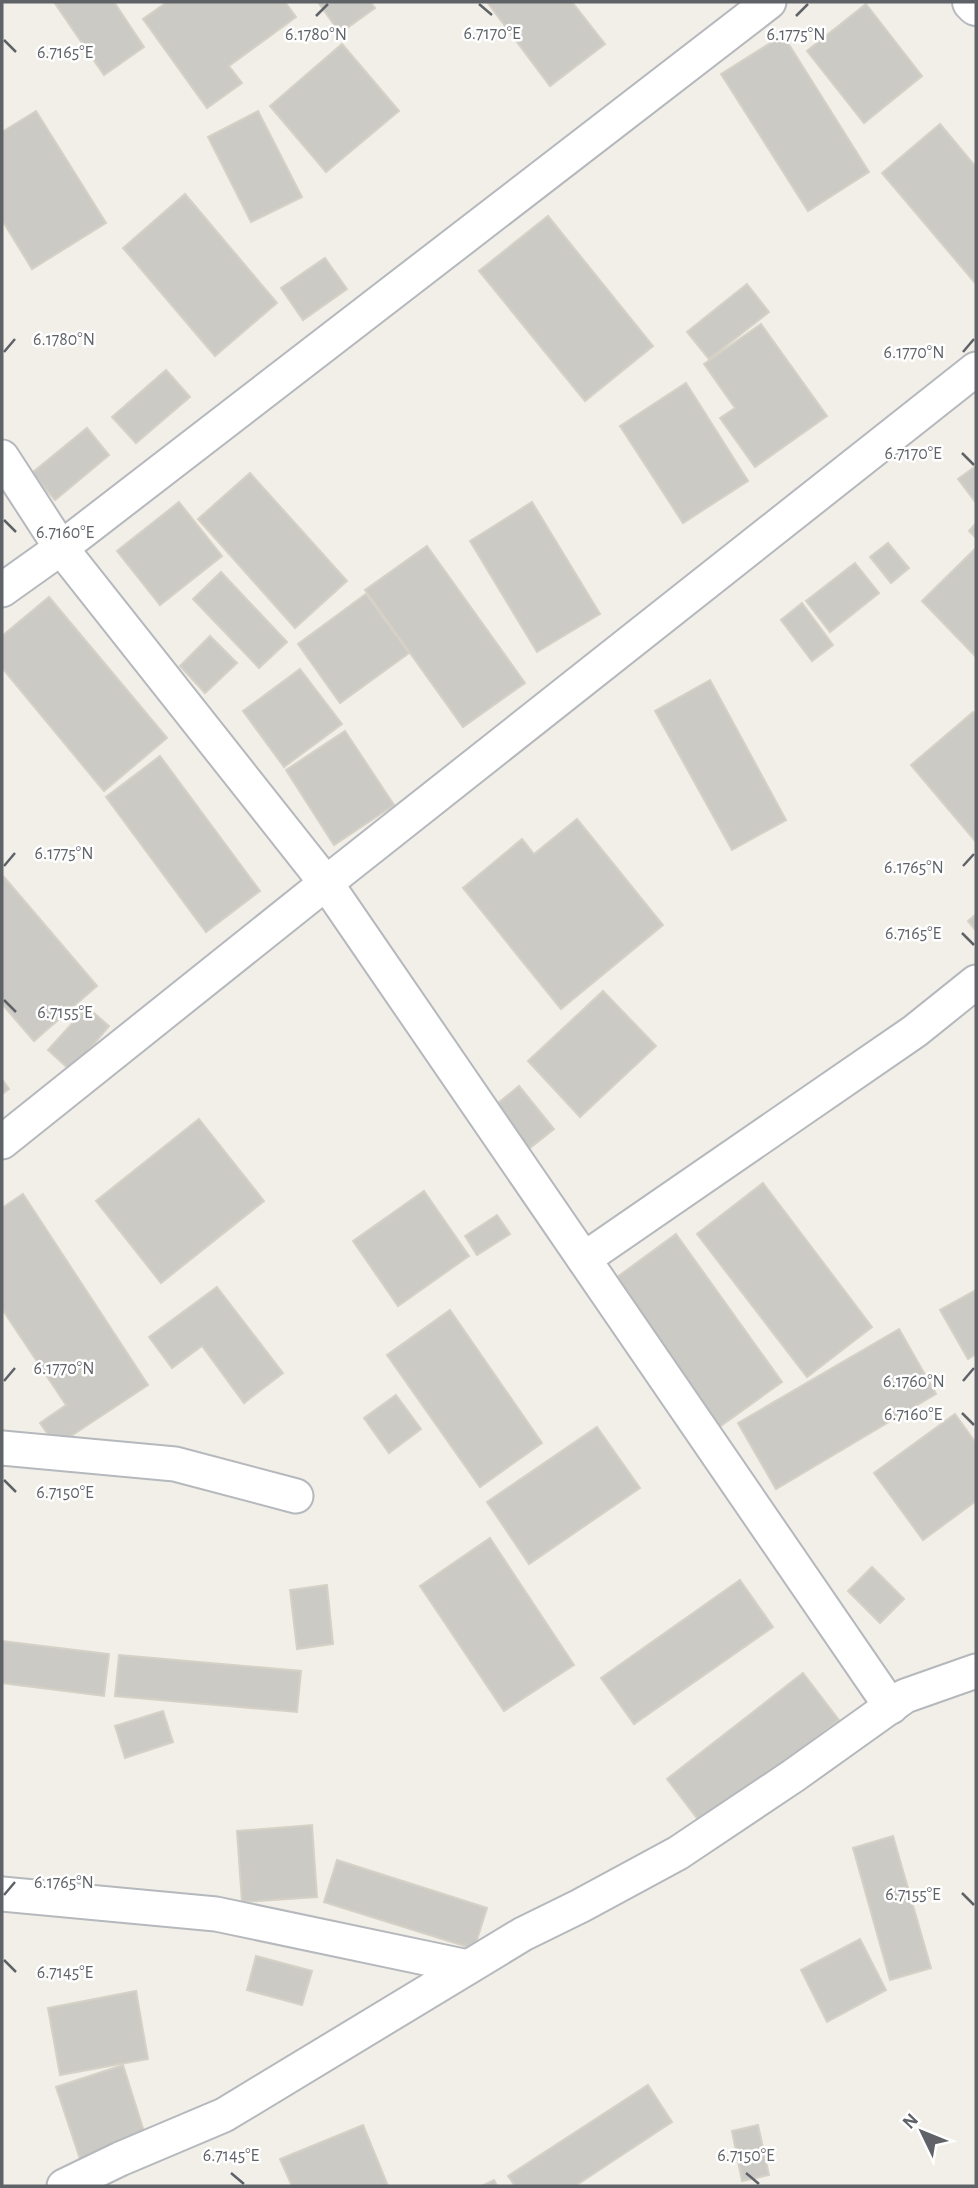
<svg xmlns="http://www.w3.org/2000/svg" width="978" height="2188" viewBox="0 0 978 2188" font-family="'Alegreya Sans',sans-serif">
<rect width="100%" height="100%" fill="#f1efe8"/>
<g fill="#cccac5" stroke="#d6d1c6" stroke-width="2">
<path d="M 54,2 L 114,2 L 144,47 L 104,75 Z"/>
<path d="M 167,2 L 285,2 L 296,17 L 229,66 L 242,83 L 207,108 L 143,19 Z"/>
<path d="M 318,2 L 370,2 L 375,8 L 340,33 Z"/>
<path d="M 487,2 L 572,2 L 605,44 L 550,86 Z"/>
<path d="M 866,4 L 922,76 L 864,123 L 807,51 Z"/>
<path d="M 783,35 L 869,172 L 808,211 L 721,74 Z"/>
<path d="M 342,44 L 399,111 L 326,172 L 270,106 Z"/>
<path d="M 36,111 L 106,223 L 32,269 L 2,220 L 2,132 Z"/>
<path d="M 258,111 L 302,197 L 251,222 L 208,137 Z"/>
<path d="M 940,124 L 976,167 L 976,284 L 882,173 Z"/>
<path d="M 185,194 L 277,303 L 215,356 L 123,248 Z"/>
<path d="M 548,216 L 653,346 L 585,401 L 479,271 Z"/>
<path d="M 325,258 L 347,289 L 303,320 L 281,288 Z"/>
<path d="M 747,284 L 769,312 L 709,359 L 687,332 Z"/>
<path d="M 761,324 L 827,416 L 755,467 L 720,418 L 735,408 L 704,364 Z"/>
<path d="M 166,370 L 190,397 L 136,443 L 112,417 Z"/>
<path d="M 686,383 L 748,481 L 683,523 L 620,426 Z"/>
<path d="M 87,428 L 109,455 L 55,500 L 32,473 Z"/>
<path d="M 976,466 L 976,503 L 958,479 Z"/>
<path d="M 250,473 L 347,581 L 295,628 L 198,519 Z"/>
<path d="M 179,502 L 222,556 L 160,605 L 117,551 Z"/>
<path d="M 532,502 L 600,614 L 537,652 L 470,541 Z"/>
<path d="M 976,523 L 976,538 L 969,531 Z"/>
<path d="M 888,543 L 909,568 L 891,583 L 870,557 Z"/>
<path d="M 427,546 L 525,683 L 463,727 L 365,590 Z"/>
<path d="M 976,548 L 976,657 L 922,601 Z"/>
<path d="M 855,563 L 879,593 L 830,632 L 806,601 Z"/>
<path d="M 221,572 L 287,642 L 259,668 L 193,599 Z"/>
<path d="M 366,594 L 409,653 L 340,703 L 298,644 Z"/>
<path d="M 49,597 L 167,738 L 104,791 L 2,668 L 2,636 Z"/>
<path d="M 802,603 L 833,645 L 812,661 L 781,620 Z"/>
<path d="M 210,636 L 237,663 L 205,693 L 180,666 Z"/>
<path d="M 300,669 L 342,724 L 284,767 L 243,711 Z"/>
<path d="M 710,680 L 786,820 L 732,850 L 655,711 Z"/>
<path d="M 973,712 L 976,715 L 976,842 L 911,765 Z"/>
<path d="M 345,731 L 394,805 L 334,845 L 286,770 Z"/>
<path d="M 160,756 L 260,891 L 206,932 L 106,797 Z"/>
<path d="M 577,819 L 663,925 L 561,1009 L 463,888 L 522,839 L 534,854 Z"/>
<path d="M 4,877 L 97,986 L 34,1041 L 2,1004 L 2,879 Z"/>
<path d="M 976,914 L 976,931 L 968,921 Z"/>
<path d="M 603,991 L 656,1046 L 580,1117 L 528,1061 Z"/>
<path d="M 87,1007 L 109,1026 L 71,1071 L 48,1050 Z"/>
<path d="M 2,1079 L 9,1089 L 2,1094 Z"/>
<path d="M 519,1086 L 554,1129 L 521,1155 L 487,1112 Z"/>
<path d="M 199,1119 L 264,1201 L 161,1283 L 96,1201 Z"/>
<path d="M 763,1183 L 872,1327 L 807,1377 L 697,1234 Z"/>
<path d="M 424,1191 L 469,1256 L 398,1306 L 353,1241 Z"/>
<path d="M 23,1194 L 148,1385 L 56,1446 L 40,1423 L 66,1405 L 2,1309 L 2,1208 Z"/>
<path d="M 497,1215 L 510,1234 L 477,1255 L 465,1236 Z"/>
<path d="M 676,1234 L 782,1382 L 715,1430 L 609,1283 Z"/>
<path d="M 217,1287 L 283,1373 L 244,1403 L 202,1346 L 172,1368 L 149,1337 Z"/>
<path d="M 976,1290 L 976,1354 L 968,1359 L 940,1310 Z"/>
<path d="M 450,1310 L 542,1443 L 480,1487 L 387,1355 Z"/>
<path d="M 899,1329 L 936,1394 L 776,1489 L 738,1423 Z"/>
<path d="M 396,1395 L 421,1429 L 389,1453 L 364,1418 Z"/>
<path d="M 955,1414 L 976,1443 L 976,1501 L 923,1540 L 874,1473 Z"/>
<path d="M 597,1427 L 640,1488 L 529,1564 L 487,1502 Z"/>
<path d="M 490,1538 L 574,1665 L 504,1711 L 420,1586 Z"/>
<path d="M 872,1567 L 904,1599 L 880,1623 L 848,1591 Z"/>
<path d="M 740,1580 L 773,1627 L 634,1724 L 601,1678 Z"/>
<path d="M 327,1585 L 333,1644 L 297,1649 L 290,1590 Z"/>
<path d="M 2,1641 L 109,1654 L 104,1696 L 2,1683 Z"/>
<path d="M 119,1655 L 301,1671 L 297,1712 L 115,1696 Z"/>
<path d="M 803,1673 L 839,1720 L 703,1826 L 667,1779 Z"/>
<path d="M 163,1711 L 173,1742 L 125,1758 L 115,1726 Z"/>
<path d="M 312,1825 L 317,1897 L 242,1902 L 237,1831 Z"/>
<path d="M 893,1836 L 931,1968 L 890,1980 L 853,1848 Z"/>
<path d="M 337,1860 L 487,1908 L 474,1949 L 324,1902 Z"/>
<path d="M 860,1939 L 886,1990 L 827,2022 L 801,1970 Z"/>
<path d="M 256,1956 L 312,1971 L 302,2005 L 247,1990 Z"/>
<path d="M 136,1991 L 148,2059 L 60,2075 L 48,2008 Z"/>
<path d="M 123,2065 L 147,2141 L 81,2162 L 56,2087 Z"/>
<path d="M 648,2085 L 672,2122 L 575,2186 L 515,2186 L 508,2176 Z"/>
<path d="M 363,2125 L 388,2186 L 292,2186 L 280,2159 Z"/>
<path d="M 758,2125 L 769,2175 L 742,2181 L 732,2131 Z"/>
<path d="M 494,2180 L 497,2186 L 482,2186 Z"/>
</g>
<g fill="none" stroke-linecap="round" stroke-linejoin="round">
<defs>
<g id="street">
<path d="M 2,457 L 61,548 L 326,883 L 891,1707"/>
<path d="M 2,590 L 61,548 L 769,2"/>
<path d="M 2,1142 L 326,883 L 976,369"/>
<path d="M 584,1259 L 915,1031 L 976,982"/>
<path d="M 2,1448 L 175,1464 L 296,1496"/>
<path d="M 2,1894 L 216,1914 L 468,1967"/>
<path d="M 64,2186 L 120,2159 L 224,2115 L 523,1934 L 580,1906 L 678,1853 L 793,1776 L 905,1696 L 976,1671"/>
</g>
<path id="secondary" d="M 972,2 L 976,6"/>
</defs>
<use href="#street" stroke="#b5b8bc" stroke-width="37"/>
<use href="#secondary" stroke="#b6babf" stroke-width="42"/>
<use href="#street" stroke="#fff" stroke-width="33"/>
<use href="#secondary" stroke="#fff" stroke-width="38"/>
</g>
<path fill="none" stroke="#5f6368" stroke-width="2.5" d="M 479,4 L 492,15M 316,16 L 328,4M 796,16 L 808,4M 4,40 L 16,52M 4,352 L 15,339M 963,352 L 974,339M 962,453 L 974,465M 4,520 L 16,532M 4,866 L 15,853M 963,866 L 974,854M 962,933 L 974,945M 4,1000 L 16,1012M 4,1381 L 15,1368M 963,1381 L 974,1368M 962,1413 L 974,1425M 4,1480 L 16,1492M 962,1893 L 974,1905M 4,1895 L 15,1882M 4,1960 L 16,1972M 231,2173 L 244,2184M 746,2173 L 759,2184"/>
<g font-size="18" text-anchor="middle" fill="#5f6368" stroke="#fff" stroke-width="5" stroke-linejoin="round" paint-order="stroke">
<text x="492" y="39">6.7170°E</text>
<text x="316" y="40">6.1780°N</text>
<text x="796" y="40">6.1775°N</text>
<text x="65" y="58">6.7165°E</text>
<text x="64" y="345">6.1780°N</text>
<text x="914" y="358">6.1770°N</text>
<text x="913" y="459">6.7170°E</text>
<text x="65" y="538">6.7160°E</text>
<text x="64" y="859">6.1775°N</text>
<text x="914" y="873">6.1765°N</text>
<text x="913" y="939">6.7165°E</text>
<text x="65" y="1018">6.7155°E</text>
<text x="64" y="1374">6.1770°N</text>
<text x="914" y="1387">6.1760°N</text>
<text x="913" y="1420">6.7160°E</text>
<text x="65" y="1498">6.7150°E</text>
<text x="64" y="1888">6.1765°N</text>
<text x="913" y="1900">6.7155°E</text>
<text x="65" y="1978">6.7145°E</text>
<text x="231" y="2161">6.7145°E</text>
<text x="746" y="2161">6.7150°E</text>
</g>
<rect width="978" height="2188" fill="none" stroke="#5f6368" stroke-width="7"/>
<g transform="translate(922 2132) rotate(313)" stroke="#ffffff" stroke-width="5" paint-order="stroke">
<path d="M0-5L12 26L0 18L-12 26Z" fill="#5f6368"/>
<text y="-10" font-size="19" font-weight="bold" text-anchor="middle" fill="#5f6368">N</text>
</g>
</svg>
